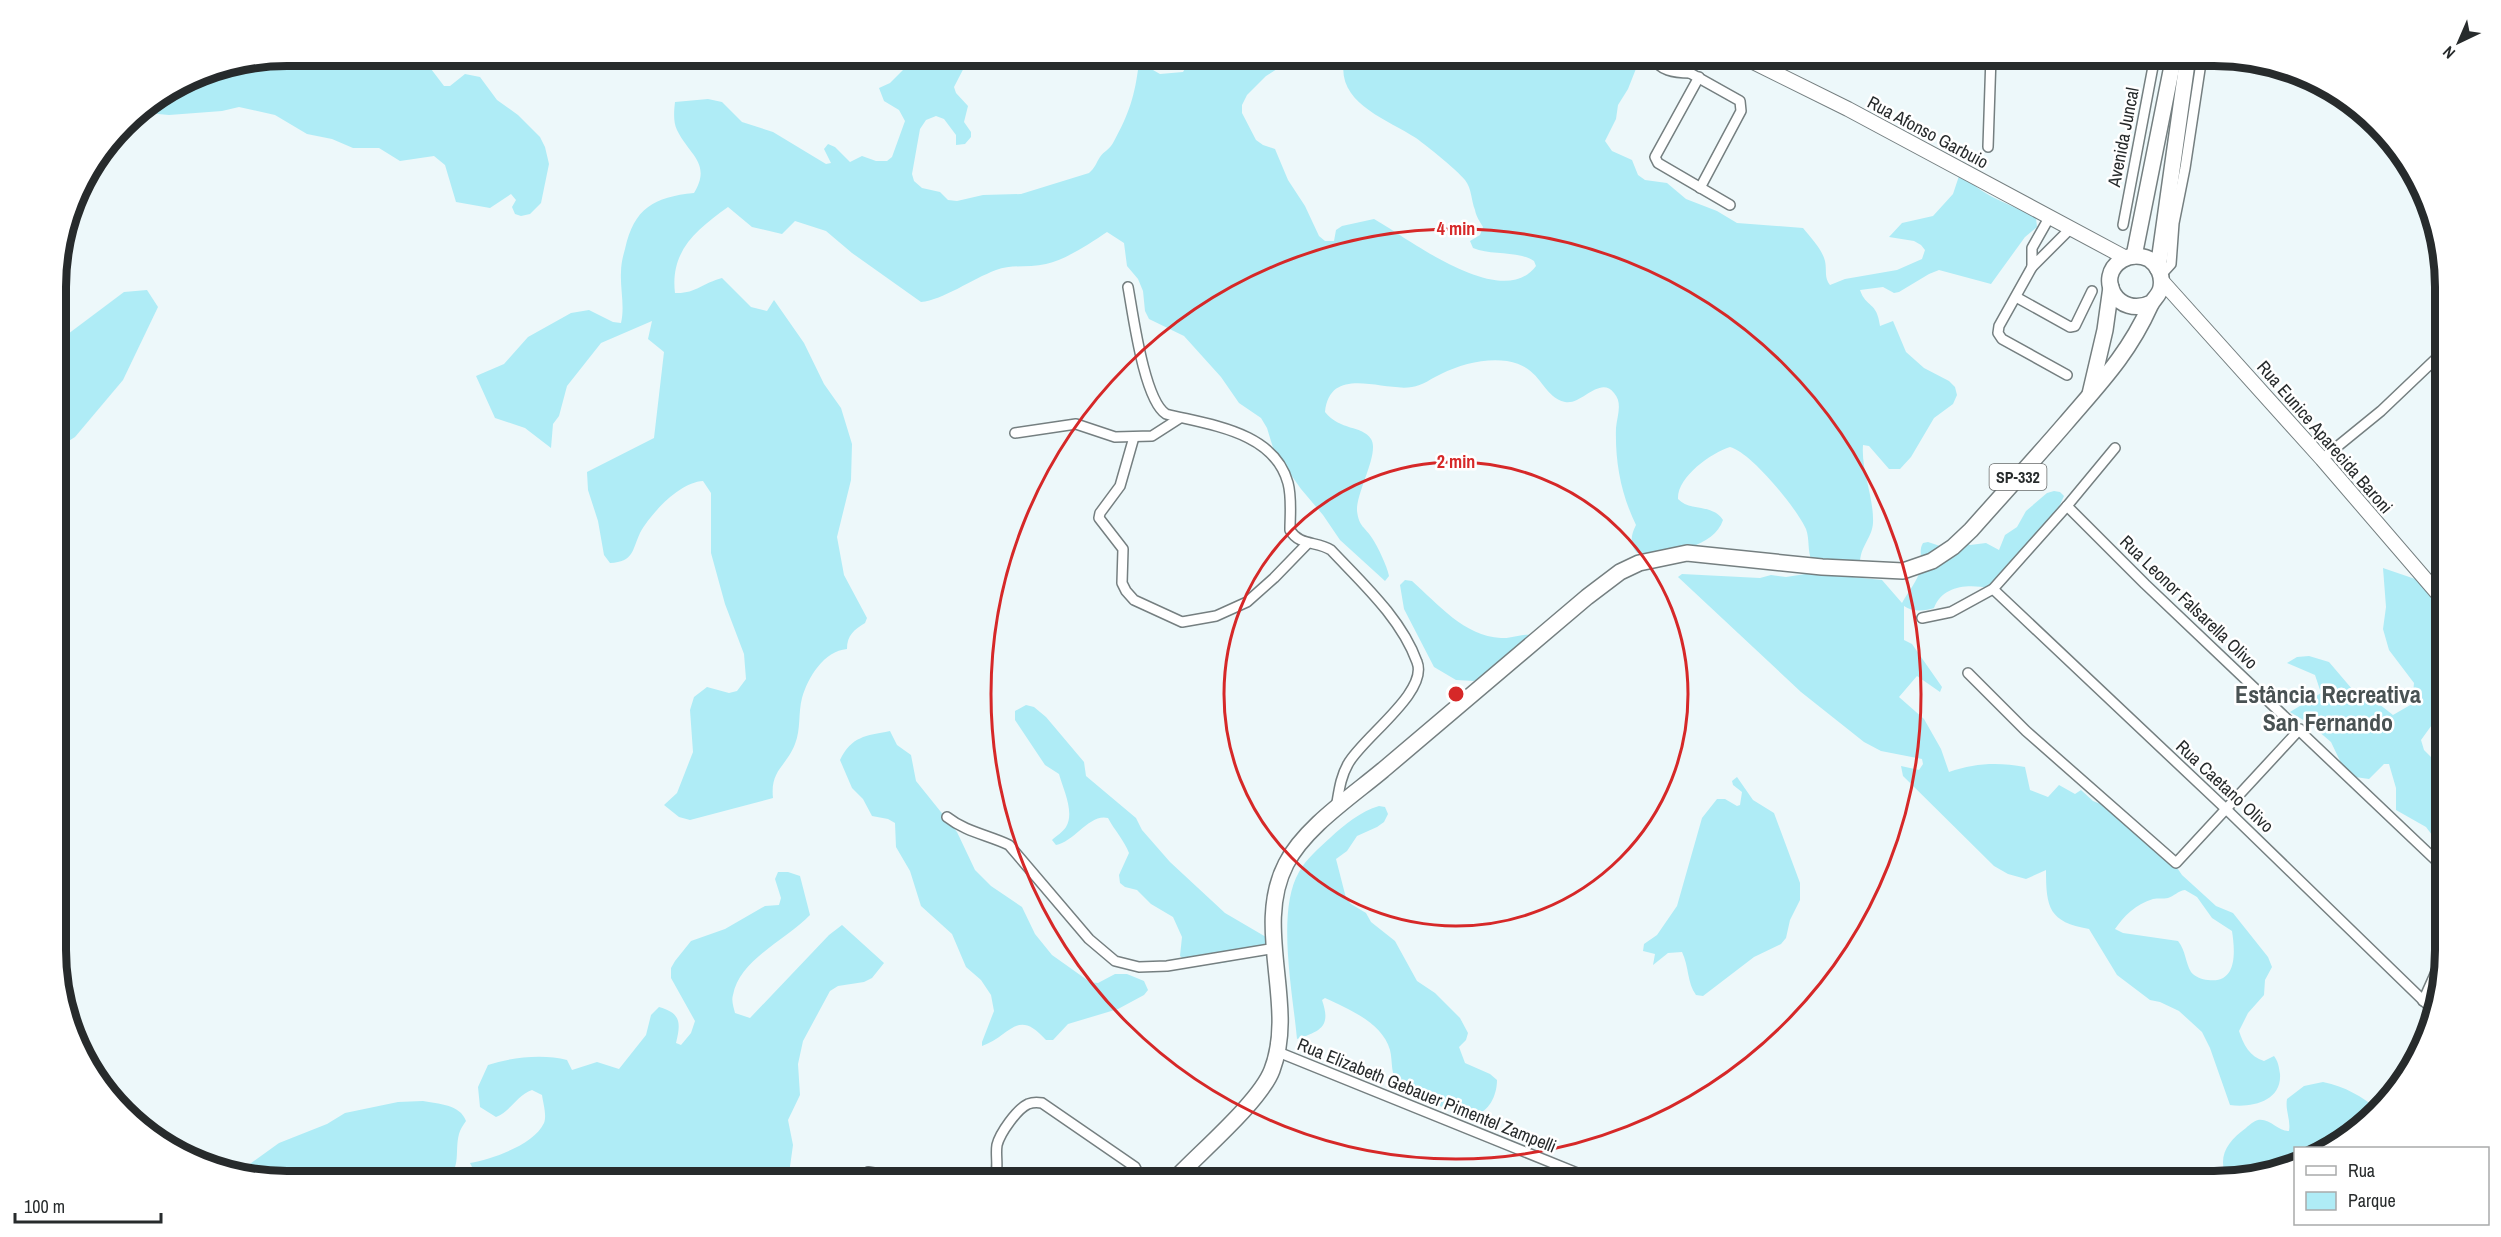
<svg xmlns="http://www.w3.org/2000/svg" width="2501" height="1237" viewBox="0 0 2501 1237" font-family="'Archivo Narrow',sans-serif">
<rect width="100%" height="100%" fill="#edf8fa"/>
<g fill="#afecf6" fill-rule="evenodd">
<path d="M 287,56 L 320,56 L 320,61 L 331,64 L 342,60 L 343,56 L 416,56 L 428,65 L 444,86 L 450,86 L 465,74 L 480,77 L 497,100 L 518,115 L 540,137 L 545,147 L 549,164 L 541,203 L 530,214 L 521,216 L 515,214 L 512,207 L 516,200 L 511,194 L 490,208 L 456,202 L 445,165 L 434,156 L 400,161 L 379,148 L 353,148 L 332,139 L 307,134 L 275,115 L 239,107 L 222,111 L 169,115 L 137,112 L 199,73 Z"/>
<path d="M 917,56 L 970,56 L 954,87 L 956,93 L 968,106 L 964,122 L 971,132 L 971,137 L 965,144 L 956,145 L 956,135 L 944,119 L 936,116 L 926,120 L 920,129 L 912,174 L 914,181 L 922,188 L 940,192 L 948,200 L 957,201 L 983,195 L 1021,194 L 1089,173 C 1095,168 1096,163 1100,157 C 1103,152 1110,149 1113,143 C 1129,114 1135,96 1139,62 L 1160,74 L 1183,72 L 1192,56 L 1290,56 L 1294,58 L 1266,76 L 1247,95 L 1242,105 L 1242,113 L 1256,140 L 1263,145 L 1275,149 L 1288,180 L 1305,206 L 1319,236 L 1325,241 L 1334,241 L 1336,230 L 1342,226 L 1374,219 C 1408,238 1502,312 1536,266 L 1534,261 C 1516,250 1492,256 1473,248 L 1470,241 L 1480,235 L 1483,227 C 1480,222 1476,216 1475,210 C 1471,200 1472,189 1465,180 C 1456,169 1428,147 1416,138 C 1385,118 1333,102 1345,56 L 1641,56 L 1628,89 L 1618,105 L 1616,119 L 1605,141 L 1612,151 L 1632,160 L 1638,175 L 1645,180 L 1667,183 L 1686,199 L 1717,211 L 1737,223 L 1803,228 C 1811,238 1822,249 1825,261 C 1827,270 1824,278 1830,285 L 1845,279 L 1897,270 L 1922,259 L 1925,250 L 1921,245 L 1914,241 L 1889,237 L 1902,223 L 1933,216 L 1953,194 L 1959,176 L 1964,176 C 1988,200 2008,202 2036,218 L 2037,227 L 2025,237 L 1991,284 L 1939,270 L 1929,274 L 1899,292 L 1894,293 L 1883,287 L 1860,290 C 1866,308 1877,301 1880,326 L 1893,321 L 1906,352 L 1924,368 L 1949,381 L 1955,387 L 1957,395 L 1953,404 L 1934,418 L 1911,457 L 1900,469 L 1889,469 L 1869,446 L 1863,445 C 1861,471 1874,496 1873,523 C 1872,538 1861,545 1860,562 L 1812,561 C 1807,551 1810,540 1806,529 C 1797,509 1751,452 1730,447 C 1711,453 1677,477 1678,499 C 1690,512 1712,503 1723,520 C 1713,550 1664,554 1637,553 C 1629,544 1631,535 1636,525 C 1621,494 1615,462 1616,428 C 1617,416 1623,403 1614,393 C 1600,375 1581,406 1565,402 C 1540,395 1543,367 1507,361 C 1485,358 1461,364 1441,374 C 1432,378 1422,386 1412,387 C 1383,392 1330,364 1325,412 C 1340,431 1362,425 1371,439 C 1380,453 1356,492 1357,511 C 1359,527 1365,527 1372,538 C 1378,547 1387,566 1389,576 L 1385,581 L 1340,540 L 1323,515 L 1301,489 L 1274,451 L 1267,428 L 1261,418 L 1239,403 L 1221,377 L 1184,336 L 1149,319 L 1145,311 L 1143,291 L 1138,279 L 1127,266 L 1124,243 L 1107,232 C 1089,244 1067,259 1046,264 C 1030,268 1012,264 996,270 C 972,279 943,300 921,302 L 852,253 L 826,231 L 795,221 L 782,234 L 752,227 L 728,207 C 696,230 670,251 675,293 C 695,294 703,283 722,278 L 751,307 L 767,311 L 774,300 L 804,343 L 824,384 L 841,408 L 852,444 L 851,480 L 837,537 L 844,575 L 867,618 L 865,623 C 854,630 847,635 847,649 C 824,651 808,677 802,698 C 798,713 801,729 795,744 C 786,767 770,770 773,798 L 690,820 L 679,817 L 664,805 L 677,793 L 693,752 L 690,710 L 694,697 L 707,687 L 729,693 L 737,691 L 746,679 L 744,654 L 725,604 L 711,553 L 711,493 L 703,481 C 680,482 651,513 640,533 C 632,550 634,562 610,563 L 604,555 L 598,521 L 588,490 L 587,472 L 654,438 L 664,352 L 648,339 L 652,321 L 601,343 L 567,386 L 559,416 L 553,424 L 551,448 L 525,428 L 495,418 L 476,376 L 504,364 L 528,337 L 571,313 L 589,310 L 613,322 L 621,323 C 625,306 620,289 621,272 C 621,264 623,256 625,249 C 634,208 654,197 694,193 C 712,163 689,155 677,130 C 673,122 674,111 675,102 L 708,99 L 722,102 L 742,122 L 773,132 L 826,164 L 831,163 L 824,149 L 828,144 L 835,147 L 850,162 L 862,156 L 876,161 L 887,161 L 892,157 L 905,121 L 899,110 L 884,101 L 879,88 L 890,83 Z"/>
<path d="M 147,290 L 158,307 L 123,380 L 75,437 L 56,449 L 56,343 L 124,292 Z"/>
<path d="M 2444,347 L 2444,418 L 2435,387 L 2433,366 Z"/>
<path d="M 2054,491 L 2060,492 L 2064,496 L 2049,528 L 1989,588 C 1968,584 1943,585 1934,608 C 1925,611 1912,612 1904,606 L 1904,640 L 1912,644 L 1942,687 L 1940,692 L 1917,676 L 1899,697 L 1924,719 L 1941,749 L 1949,772 C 1975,763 1998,762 2025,767 L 2030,790 L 2048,797 L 2059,785 L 2075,794 L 2081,790 L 2093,801 L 2128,815 L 2167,853 L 2182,875 L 2216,906 L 2233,913 L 2268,957 L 2272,967 L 2265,980 L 2264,995 L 2248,1013 L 2239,1031 C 2243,1044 2250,1057 2264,1061 L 2274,1056 C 2278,1061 2279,1067 2280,1074 C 2282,1101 2252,1108 2230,1105 L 2210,1048 L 2202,1032 L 2179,1011 L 2160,1002 L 2150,1000 L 2117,975 L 2089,929 C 2049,922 2046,908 2046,870 L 2026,879 L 2008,874 L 1994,866 L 1903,776 L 1901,766 L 1919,770 L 1923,764 L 1922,759 L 1881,751 L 1864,742 L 1801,692 L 1678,577 L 1682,574 L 1760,578 L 1771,575 L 1786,577 L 1812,573 L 1882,580 L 1902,603 C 1908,592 1918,580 1921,568 C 1923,559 1918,551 1923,543 L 1928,542 L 1940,546 L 1953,537 L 1970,545 L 1986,543 L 1999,550 L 2005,535 L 2017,527 L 2026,511 L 2047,493 ZM 2185,890 L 2197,897 L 2212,918 L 2232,931 C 2235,951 2238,984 2208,980 C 2202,980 2194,976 2191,972 C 2185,962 2186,951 2178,941 L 2123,933 L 2115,929 C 2124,916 2136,904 2153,899 C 2158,898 2163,899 2168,898 C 2175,896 2177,891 2185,890 Z"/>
<path d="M 2383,568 L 2418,580 L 2445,602 L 2445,697 L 2440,702 L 2434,722 L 2421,740 L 2424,750 L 2445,771 L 2445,852 L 2426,827 L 2396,810 L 2396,788 L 2389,764 L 2384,764 L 2369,779 L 2355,777 L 2341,763 L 2331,742 L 2310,724 L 2290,712 L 2321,693 L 2315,675 L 2287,663 L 2297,657 L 2309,656 L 2329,662 L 2352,689 L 2365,693 L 2393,715 L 2412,704 L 2414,683 L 2389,650 L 2383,629 L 2386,607 Z"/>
<path d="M 1405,580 L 1412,581 C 1438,604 1464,636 1501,638 C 1514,639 1523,632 1537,636 L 1520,655 L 1474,681 L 1456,680 L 1434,667 L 1404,609 L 1400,585 Z"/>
<path d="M 1026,705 L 1034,707 L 1046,717 L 1084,762 L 1086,776 L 1136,818 L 1142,830 L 1170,862 L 1225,913 L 1266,937 L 1269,942 L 1268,946 C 1250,960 1198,973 1180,956 L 1182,937 L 1173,917 L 1151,904 L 1137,890 L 1125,887 L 1120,883 L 1119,875 L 1129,853 C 1124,840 1115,831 1108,818 C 1090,813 1074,842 1056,845 L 1052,840 C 1056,836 1063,832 1066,827 C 1075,812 1063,789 1059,774 L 1045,765 L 1015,720 L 1015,711 Z"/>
<path d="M 890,731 L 897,745 L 911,755 L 916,781 L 957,832 L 975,870 L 991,886 L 1022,907 L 1035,934 L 1052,955 L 1090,982 L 1098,983 L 1115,974 L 1127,974 L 1144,981 L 1148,990 L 1144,995 L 1118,1009 L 1068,1024 L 1053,1040 L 1046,1040 C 1017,1007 1011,1036 982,1046 L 982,1042 L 994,1011 L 991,995 L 981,980 L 966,967 L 952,934 L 921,906 L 910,871 L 896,847 L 895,823 L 888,819 L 872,816 L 863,799 L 852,788 L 840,760 C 852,736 865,736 890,731 Z"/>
<path d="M 1737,777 L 1753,800 L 1774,813 L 1800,883 L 1800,900 L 1790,920 L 1786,938 L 1781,944 L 1754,957 L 1703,996 L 1696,995 C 1687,983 1689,966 1682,952 L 1668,953 L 1653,965 L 1655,954 L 1643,951 L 1644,944 L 1657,935 L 1677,906 L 1702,818 L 1717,799 L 1725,799 L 1737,806 L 1740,805 L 1742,792 L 1733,785 L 1732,781 Z"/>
<path d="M 1379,806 L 1385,807 L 1388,814 L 1384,822 L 1377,827 L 1357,836 L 1347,851 L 1336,859 L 1346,898 L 1351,904 L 1366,913 L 1371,922 L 1395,941 L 1417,981 L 1435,993 L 1460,1018 L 1468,1033 L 1466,1040 L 1459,1047 L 1465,1063 L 1490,1074 L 1497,1080 C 1497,1095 1489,1113 1473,1115 C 1449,1108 1417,1103 1399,1085 C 1390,1075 1393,1062 1390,1050 C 1382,1022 1348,1009 1325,998 L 1322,1000 C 1331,1026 1322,1031 1297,1039 C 1293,994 1276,911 1299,872 C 1306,859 1319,848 1330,838 C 1344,825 1361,811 1379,806 Z"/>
<path d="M 778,872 L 788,872 L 800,876 L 810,915 C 787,939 739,960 733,995 C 731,1001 734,1008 735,1013 L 750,1018 L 829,935 L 842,925 L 884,963 L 872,978 L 864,982 L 838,986 L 830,991 L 803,1041 L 798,1064 L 800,1095 L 788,1120 L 793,1145 L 788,1181 L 496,1181 L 474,1171 L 470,1163 C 492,1159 534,1145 544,1123 C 547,1115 543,1103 542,1095 L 532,1090 C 517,1095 510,1112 496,1117 L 480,1107 L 478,1087 L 488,1065 C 511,1057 544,1054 567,1060 L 572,1070 L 597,1062 L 619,1069 L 646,1035 L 651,1015 L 659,1007 C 681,1013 681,1023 676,1043 L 681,1045 L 691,1033 L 695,1021 L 671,978 L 671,968 L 675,961 L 691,941 L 725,929 L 765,906 L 779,905 L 781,898 L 775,879 Z"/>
<path d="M 2323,1082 C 2346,1087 2361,1096 2379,1110 L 2342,1143 L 2330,1148 L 2296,1148 L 2295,1166 L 2288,1169 L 2228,1181 C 2216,1157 2227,1142 2246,1128 C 2249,1125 2254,1121 2258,1120 C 2270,1118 2279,1132 2289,1131 C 2291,1120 2285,1111 2287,1099 L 2304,1086 Z"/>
<path d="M 423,1101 C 438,1104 460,1104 466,1121 C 463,1125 460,1130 459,1134 C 454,1153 463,1172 441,1181 L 287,1181 L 240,1171 L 279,1143 L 327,1124 L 345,1113 L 398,1102 Z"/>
</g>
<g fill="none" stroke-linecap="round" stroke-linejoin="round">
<defs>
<g id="street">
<path d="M 1651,56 C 1660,71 1674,73 1690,73"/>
<path d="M 1668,56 L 1690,73 L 1740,101 L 1741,111 L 1700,188"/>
<path d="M 1771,71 L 1779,56"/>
<path d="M 1699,77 L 1655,157 L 1658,163 L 1730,205"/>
<path d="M 1988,147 L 1991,56"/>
<path d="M 2049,218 L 2032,248 L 2032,267 L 2070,229"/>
<path d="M 2123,225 L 2155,56"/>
<path d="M 2032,267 L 1999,326 L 1998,333 L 2002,339 L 2067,375"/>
<path d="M 2161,275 L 2171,264 L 2174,223 L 2185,168 L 2202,56"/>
<path d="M 1128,287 C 1133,314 1144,400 1166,414 C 1209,425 1274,431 1288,483 C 1292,498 1290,515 1290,530 C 1299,546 1317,541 1331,550 C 1362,583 1401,618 1417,662 C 1429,692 1362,738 1348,764 C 1340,778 1339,792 1336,808"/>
<path d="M 2016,297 L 2070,327 L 2075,326 L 2092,291"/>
<path d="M 1015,433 L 1076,424 L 1115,437 L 1152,436 L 1180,418"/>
<path d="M 1134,437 L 1120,486 L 1100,513 L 1099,518 L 1123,549 L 1122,583 L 1126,591 L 1134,600 L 1182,622 L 1216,616 L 1247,602 L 1274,578 L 1308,543"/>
<path d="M 2322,459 L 2381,411 L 2444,351"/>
<path d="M 2067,506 L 2145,584 L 2445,869"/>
<path d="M 1993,589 L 2226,809 L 2432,1009"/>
<path d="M 1922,618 L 1951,612 L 1993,589 L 2067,506 L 2115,448"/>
<path d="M 1968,673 L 2026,731 L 2176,863 L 2300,729"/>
<path d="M 947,817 C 966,832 988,835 1009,845 L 1089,939 L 1115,961 L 1139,967 L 1167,966 L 1276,948"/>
<path d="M 2423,1001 L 2445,952"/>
<path d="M 1278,1052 L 1597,1181"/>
<path d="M 868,1172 L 924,1181"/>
<path d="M 993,1181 C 1000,1170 995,1157 997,1145 C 1000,1133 1017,1109 1028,1104 C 1033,1102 1037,1102 1042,1103 L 1135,1167 L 1142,1181"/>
</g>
<g id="secondary">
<path d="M 1741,56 L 1848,109 L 2126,258"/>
<path d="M 2161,280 L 2322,459 L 2445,602"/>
</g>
<g id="primary">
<path d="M 2134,256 L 2174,56"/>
<path d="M 2158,269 L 2188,56"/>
<path d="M 2090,394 L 2105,330 L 2111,287"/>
<path d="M 1173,1181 C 1199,1153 1260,1102 1272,1070 C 1297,1005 1253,928 1286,864 C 1304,828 1352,796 1383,770 C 1451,712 1519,654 1587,597 L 1620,572 L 1639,563 L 1687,553 L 1822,567 L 1903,571 L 1932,561 L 1953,547 L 1971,530 C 2002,495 2034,460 2065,424 C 2099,384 2128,355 2150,306 C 2153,299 2160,295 2161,287 C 2163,276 2158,265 2149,259 C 2140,255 2130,255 2122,260 C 2094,277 2118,319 2151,303"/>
</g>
</defs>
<use href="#street" stroke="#757f80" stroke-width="12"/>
<use href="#secondary" stroke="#757f80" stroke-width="16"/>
<use href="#primary" stroke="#757f80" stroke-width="18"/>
<use href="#street" stroke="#fff" stroke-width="9"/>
<use href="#secondary" stroke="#fff" stroke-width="14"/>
<use href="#primary" stroke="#fff" stroke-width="15"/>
</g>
<g fill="none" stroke="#d62828" stroke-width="3">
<circle cx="1456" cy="694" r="232"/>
<circle cx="1456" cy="694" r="465"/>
</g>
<g text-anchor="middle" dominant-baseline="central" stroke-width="5" stroke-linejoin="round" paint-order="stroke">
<rect fill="#fff" stroke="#686b6b" stroke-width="1.5" x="1989.5" y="464" width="57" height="26" rx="4.5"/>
<g font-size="16" font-weight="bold" fill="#272b2c">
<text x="2018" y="477">SP-332</text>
</g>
<g font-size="18" fill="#272b2c" stroke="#fff">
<text transform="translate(1928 132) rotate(28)">Rua Afonso Garbuio</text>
<text transform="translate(2123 137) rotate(-79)">Avenida Juncal</text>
<text transform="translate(2325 437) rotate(49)">Rua Eunice Aparecida Baroni</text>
<text transform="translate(2189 602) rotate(44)">Rua Leonor Falsarella Olivo</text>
<text transform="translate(2225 786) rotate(43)">Rua Caetano Olivo</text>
<text transform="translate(1427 1095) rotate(22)">Rua Elizabeth Gebauer Pimentel Zampelli</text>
</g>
<g font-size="24" font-weight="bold" fill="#495253" stroke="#fff">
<text x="2328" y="694">Estância Recreativa<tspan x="2328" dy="28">San Fernando</tspan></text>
</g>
</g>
<path d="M0 0H2501V1237H0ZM287 66H2214A221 221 0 0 1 2435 287V950A221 221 0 0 1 2214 1171H287A221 221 0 0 1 66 950V287A221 221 0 0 1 287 66Z" fill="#fff" fill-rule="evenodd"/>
<path fill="none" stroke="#272b2c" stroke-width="8" d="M287 66H2214A221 221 0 0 1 2435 287V950A221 221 0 0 1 2214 1171H287A221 221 0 0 1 66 950V287A221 221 0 0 1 287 66Z"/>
<circle cx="1456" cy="694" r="9" fill="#d62828" stroke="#fff" stroke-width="3"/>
<g font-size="18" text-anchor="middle" font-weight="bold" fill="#d62828" stroke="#fff" stroke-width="5" stroke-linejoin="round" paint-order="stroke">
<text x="1456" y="235">4 min</text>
<text x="1456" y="468">2 min</text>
</g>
<rect x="2294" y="1147" width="195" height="78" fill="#ffffff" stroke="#a9aaab" stroke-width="1.5"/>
<rect x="2306" y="1166" width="30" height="9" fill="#ffffff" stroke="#a9aaab" stroke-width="1.5"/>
<text x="2348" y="1177" font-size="18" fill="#272b2c">Rua</text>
<rect x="2306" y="1192" width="30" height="18" fill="#afecf6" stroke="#a9aaab" stroke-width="1.5"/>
<text x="2348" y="1207" font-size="18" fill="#272b2c">Parque</text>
<g transform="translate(2459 42) rotate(224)" stroke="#ffffff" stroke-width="4.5" paint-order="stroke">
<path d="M0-4.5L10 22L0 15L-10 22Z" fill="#272b2c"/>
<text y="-9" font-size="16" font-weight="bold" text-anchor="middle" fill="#272b2c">N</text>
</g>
<path d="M15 1213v9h146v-9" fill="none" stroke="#272b2c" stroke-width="3"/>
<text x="24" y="1213" font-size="18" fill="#272b2c" stroke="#ffffff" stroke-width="4.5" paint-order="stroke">100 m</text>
</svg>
